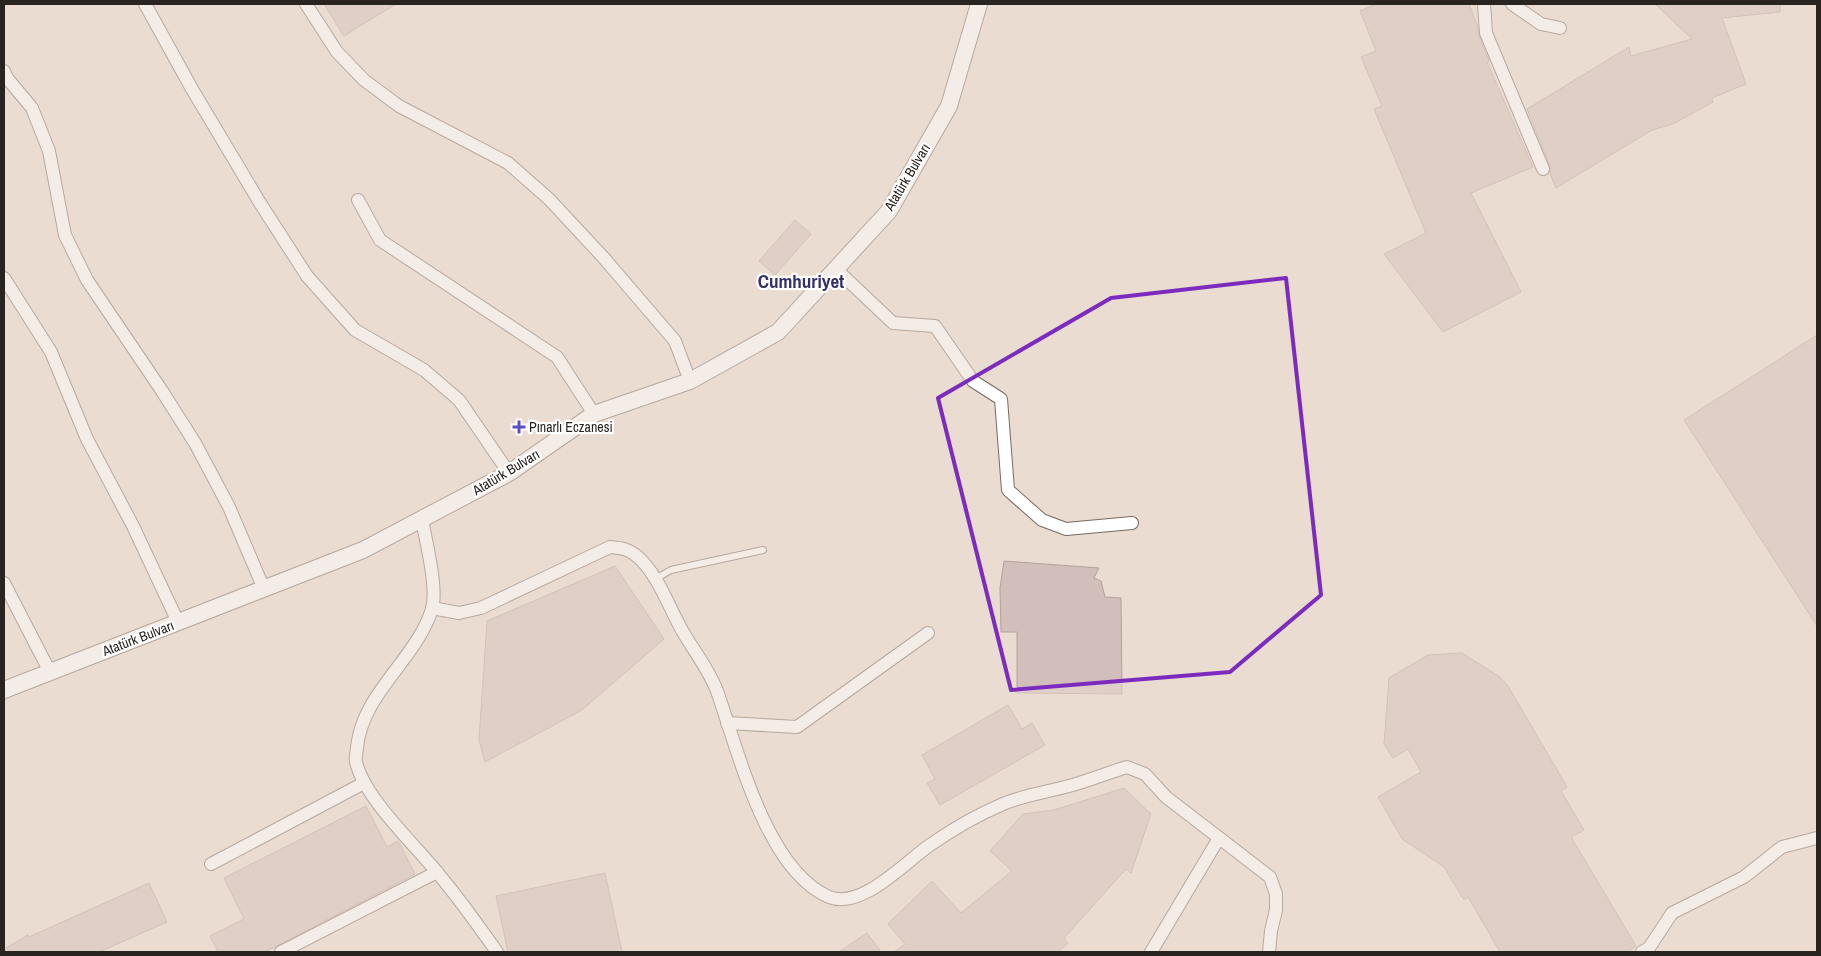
<svg xmlns="http://www.w3.org/2000/svg" width="1821" height="956" viewBox="0 0 1821 956" font-family="'Archivo Narrow',sans-serif">
<rect width="100%" height="100%" fill="#ebdcd1"/>
<g fill="#d2bfbb" stroke="#b3a19d">
<path d="M 324,4 L 396,4 L 344,36 Z"/>
<path d="M 1376,4 L 1469,4 L 1477,25 L 1479,36 L 1489,61 L 1487,62 L 1533,167 L 1471,193 L 1521,292 L 1443,332 L 1384,254 L 1426,233 L 1374,109 L 1382,106 L 1361,57 L 1376,51 L 1360,11 Z"/>
<path d="M 1655,4 L 1780,4 L 1780,12 L 1722,18 L 1746,84 L 1712,98 L 1713,102 L 1673,124 L 1652,130 L 1556,188 L 1550,174 L 1550,166 L 1527,109 L 1629,47 L 1631,56 L 1692,39 Z"/>
<path d="M 795,220 L 811,234 L 775,275 L 759,261 Z"/>
<path d="M 1817,335 L 1817,626 L 1684,420 Z"/>
<path d="M 1004,561 L 1099,568 L 1094,578 L 1101,581 L 1105,597 L 1121,598 L 1122,694 L 1017,693 L 1017,632 L 1001,632 L 1000,588 Z"/>
<path d="M 615,566 L 664,639 L 582,710 L 485,762 L 479,740 L 487,621 Z"/>
<path d="M 1462,653 L 1500,677 L 1508,686 L 1567,787 L 1561,791 L 1584,830 L 1571,837 L 1636,946 L 1627,952 L 1500,952 L 1468,897 L 1464,900 L 1444,867 L 1402,839 L 1378,797 L 1421,772 L 1408,749 L 1393,758 L 1384,744 L 1389,678 L 1428,655 Z"/>
<path d="M 1008,705 L 1022,729 L 1032,723 L 1045,745 L 940,805 L 927,783 L 935,779 L 922,755 Z"/>
<path d="M 1124,788 L 1151,814 L 1131,873 L 1126,869 L 1064,938 L 1068,943 L 1058,952 L 894,952 L 905,944 L 888,924 L 932,881 L 961,913 L 1012,871 L 990,851 L 1023,814 L 1054,810 Z"/>
<path d="M 366,806 L 387,847 L 398,841 L 415,874 L 265,952 L 218,952 L 210,936 L 244,919 L 224,878 Z"/>
<path d="M 605,873 L 622,952 L 508,952 L 496,896 Z"/>
<path d="M 149,883 L 167,922 L 99,952 L 4,952 L 4,949 L 28,935 L 29,937 Z"/>
<path d="M 867,933 L 881,952 L 839,952 Z"/>
</g>
<g fill="none" stroke-linecap="round" stroke-linejoin="round">
<defs>
<path id="service" d="M 655,579 L 671,570 L 763,550"/>
<g id="minor">
<path d="M 145,4 L 192,89 L 260,203 L 307,276 L 355,330 L 424,370 L 459,400 L 509,473"/>
<path d="M 306,4 L 337,52 L 364,80 L 399,106 L 508,163 L 549,199 L 603,257 L 675,341 L 690,381"/>
<path d="M 1484,4 L 1486,33 L 1543,169"/>
<path d="M 1512,4 L 1541,24 L 1560,28"/>
<path d="M 4,71 L 7,78 L 32,108 L 49,151 L 65,235 L 87,280 L 162,391 L 195,443 L 229,507 L 264,589"/>
<path d="M 358,200 L 380,240 L 557,357 L 594,414"/>
<path d="M 836,269 L 893,323 L 935,326 L 973,381 L 1001,399 L 1008,490 L 1042,520 L 1066,529 L 1132,523"/>
<path d="M 4,278 L 51,352 L 87,439 L 133,526 L 178,622"/>
<path d="M 422,519 C 426,543 438,587 432,609 C 416,660 363,692 357,747 C 357,752 355,757 356,762 C 364,797 413,843 436,871 C 458,897 478,925 497,952"/>
<path d="M 4,583 L 50,672"/>
<path d="M 432,608 L 459,613 L 481,608 L 610,547 C 622,548 629,549 638,557 C 659,576 669,608 683,632 C 694,651 709,670 717,691 C 738,750 766,870 829,897 C 862,910 905,862 930,845 C 953,829 977,815 1003,804 C 1024,795 1047,792 1069,786 C 1088,781 1107,773 1127,767 L 1145,774 L 1166,797 L 1270,877 L 1276,894 L 1276,910 L 1271,931 L 1269,952"/>
<path d="M 727,723 L 797,727 L 928,633"/>
<path d="M 211,864 L 364,783"/>
<path d="M 281,952 L 437,872"/>
<path d="M 1151,952 L 1219,838"/>
<path d="M 1642,952 L 1649,948 L 1672,913 L 1744,877 L 1782,847 L 1817,838"/>
</g>
<path id="tertiary" d="M 4,690 L 363,550 L 509,473 L 594,414 L 690,381 L 778,332 L 889,211 L 949,106 L 979,4"/>
</defs>
<use href="#service" stroke="#776a61" stroke-width="8"/>
<use href="#minor" stroke="#776a61" stroke-width="14"/>
<use href="#tertiary" stroke="#776a61" stroke-width="18"/>
<use href="#service" stroke="#fff" stroke-width="6"/>
<use href="#minor" stroke="#fff" stroke-width="12"/>
<use href="#tertiary" stroke="#fff" stroke-width="16"/>
</g>
<path d="M0 0H1821V956H0ZM 1286,278 L 1321,595 L 1230,672 L 1011,690 L 938,398 L 1111,298 Z" fill="#ebdcd1" fill-opacity=".55" fill-rule="evenodd"/>
<path fill="none" stroke="#7b2cbf" stroke-width="4" stroke-linejoin="round" d="M 1286,278 L 1321,595 L 1230,672 L 1011,690 L 938,398 L 1111,298 Z"/>
<path fill="#5a4dc5" stroke="#fff" stroke-width="2" d="M516.5 419.5h5v5h5v5h-5v5h-5v-5h-5v-5h5z"/>
<g text-anchor="middle" dominant-baseline="central" stroke-width="4.5" stroke-linejoin="round" paint-order="stroke">
<g font-size="14" fill="#2a2420" stroke="#fff">
<text transform="translate(907 177) rotate(-59)">Atatürk Bulvarı</text>
<text transform="translate(506 472) rotate(-31)">Atatürk Bulvarı</text>
<text transform="translate(138 638) rotate(-21)">Atatürk Bulvarı</text>
</g>
<g font-size="14" fill="#2a2420" stroke="#fff" text-anchor="start">
<text x="529" y="427">Pınarlı Eczanesi</text>
</g>
<g font-size="19" font-weight="bold" fill="#34306b" stroke="#fff">
<text x="801" y="281">Cumhuriyet</text>
</g>
</g>
<rect width="1821" height="956" fill="none" stroke="#2a2420" stroke-width="10"/>
</svg>
